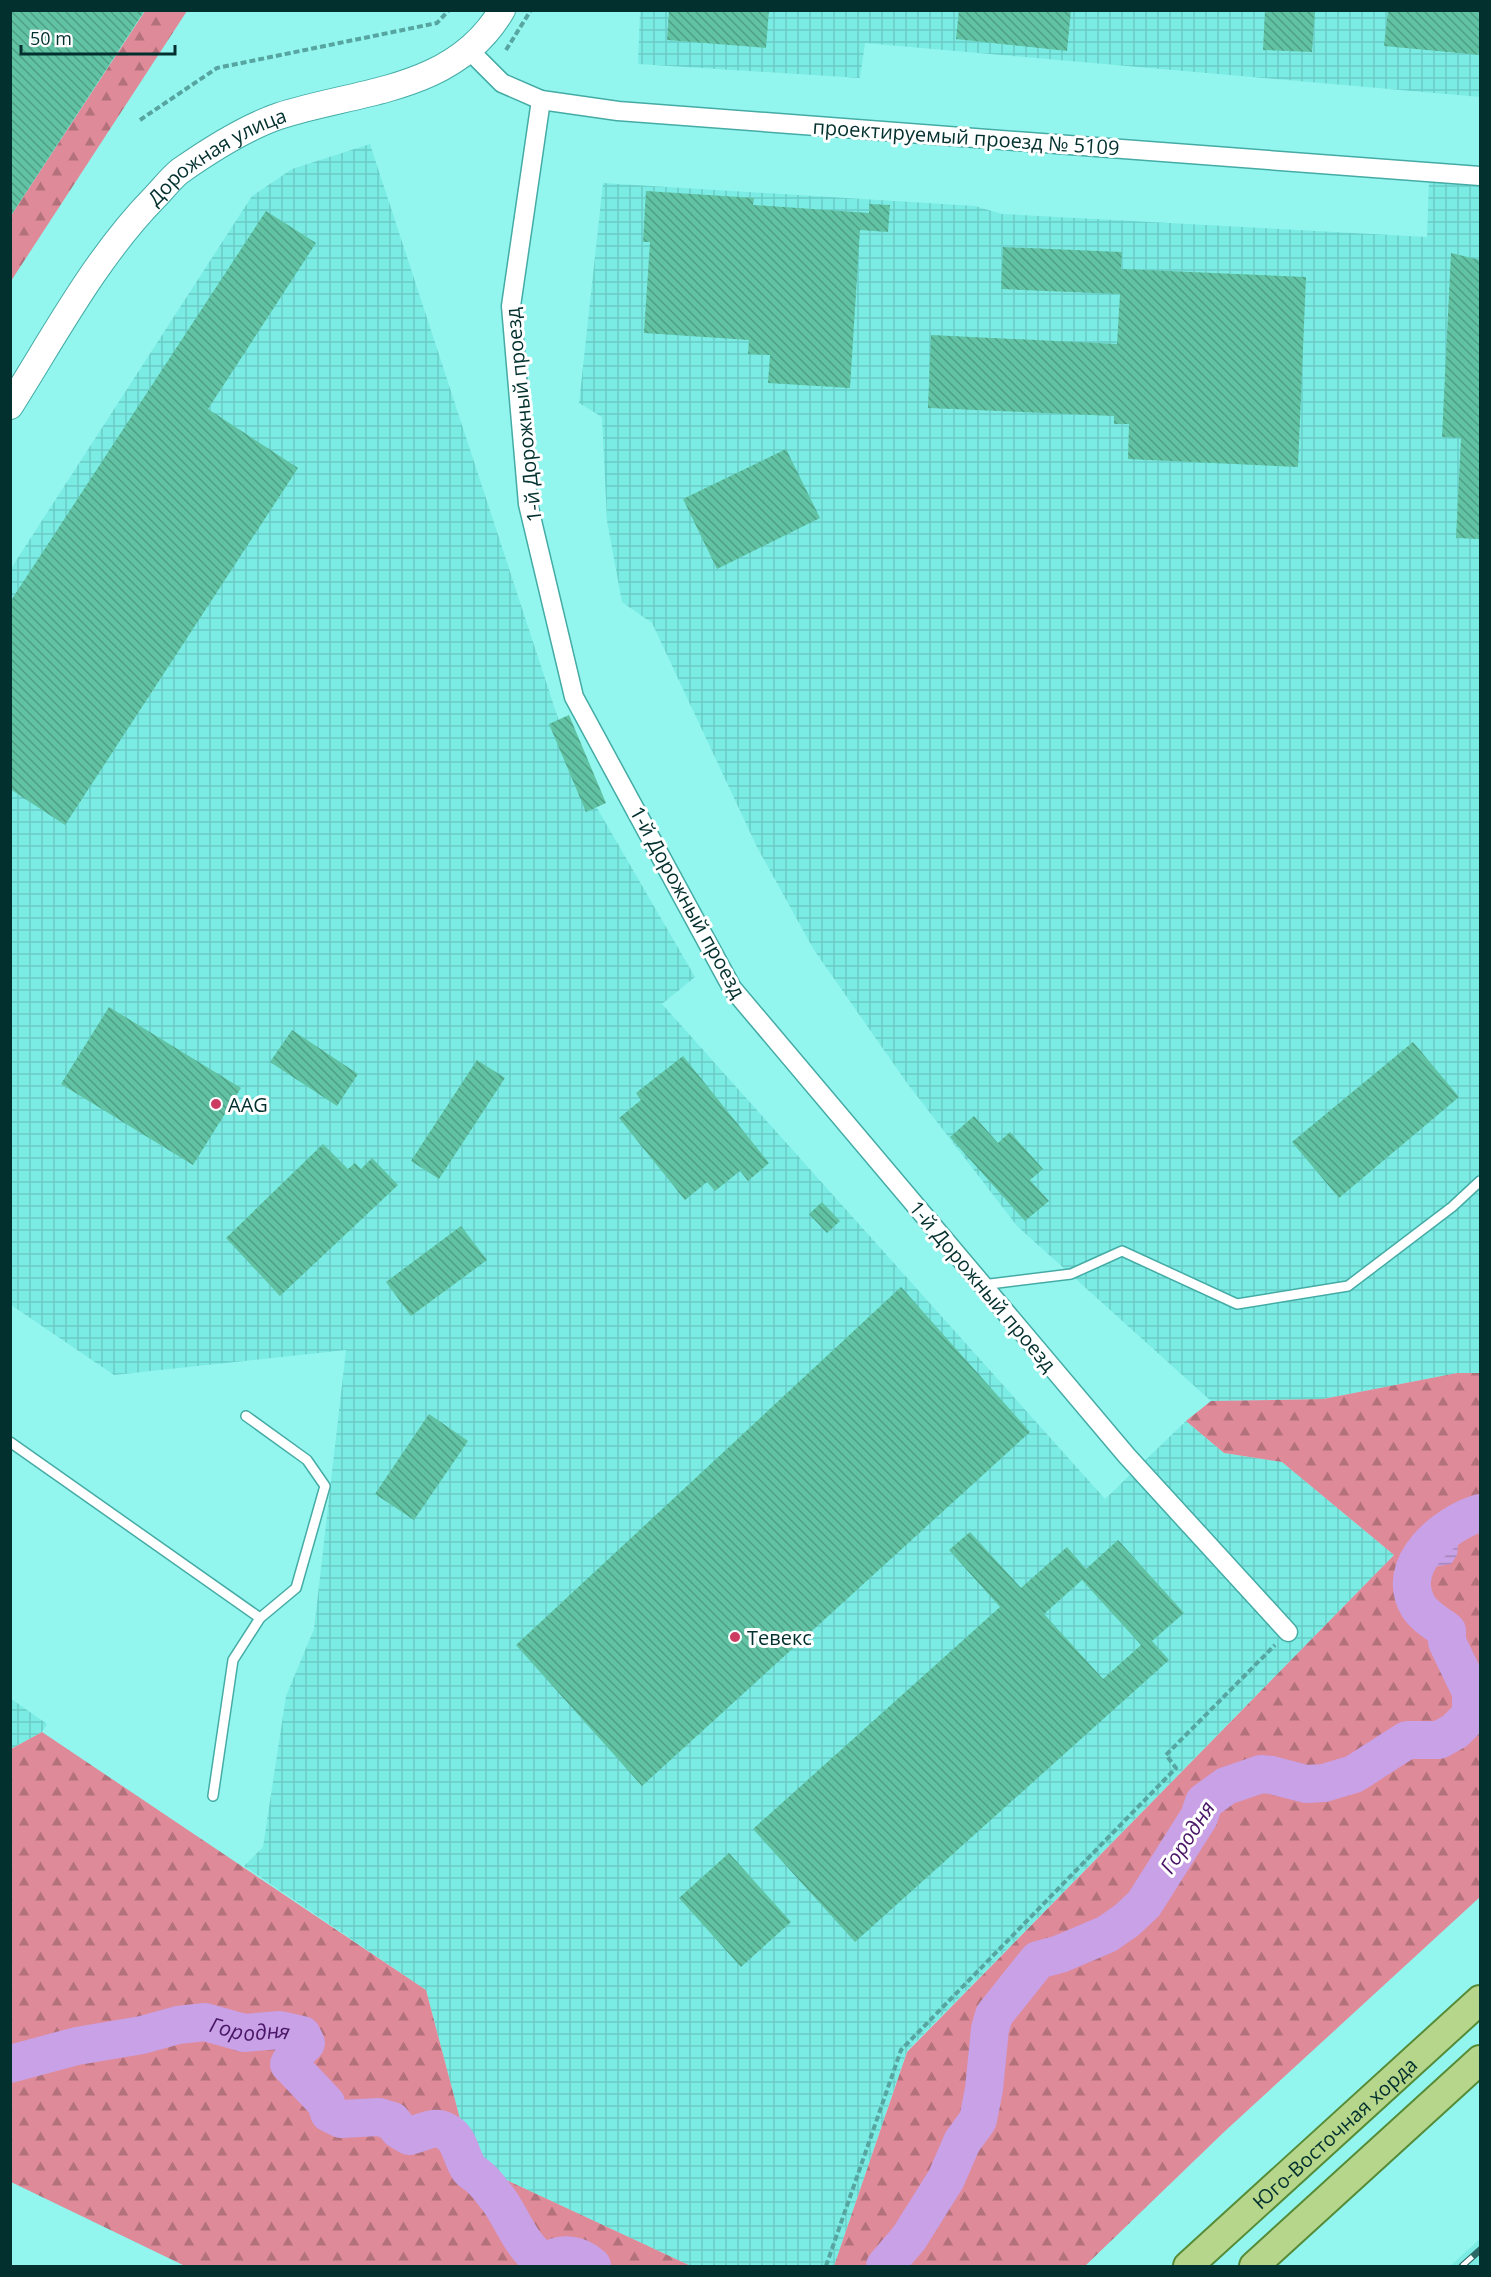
<svg xmlns="http://www.w3.org/2000/svg" width="1491" height="2277" viewBox="0 0 1491 2277" font-family="'Open Sans',sans-serif">
<defs>
<pattern id="industrial-grid" width="8" height="8" patternUnits="userSpaceOnUse" patternTransform="scale(1.5)"><rect width="8" height="8" fill="#7bece4"/><path d="M0 4h8M4 0v8" fill="none" stroke="#69cbc4"/></pattern>
<pattern id="forest-firs" width="22" height="20" patternUnits="userSpaceOnUse" patternTransform="scale(1.5)"><rect width="22" height="20" fill="#df8a98"/><path d="M5 1l3.5 6h-7zM16 11l3.5 6h-7z" fill="#b3717c"/></pattern>
<pattern id="water-rules" width="6" height="5" patternUnits="userSpaceOnUse" patternTransform="scale(1.5)"><rect width="6" height="5" fill="#c8a1e6"/><path d="M0 2.5h6" fill="none" stroke="#a084bb"/></pattern>
<pattern id="building-back-hatch" width="6" height="6" patternUnits="userSpaceOnUse" patternTransform="scale(1.5)"><rect width="6" height="6" fill="#61c3a3"/><path d="M-1 5l2 2M0 0l6 6M5-1l2 2" fill="none" stroke="#4e9f85"/></pattern>
</defs>
<rect width="100%" height="100%" fill="#92f6ef"/>
<path fill="#7bece4" d="M 1480,2239 L 1480,2266 L 1450,2266 Z"/>
<g fill="url(#industrial-grid)">
<path d="M 640,11 L 1480,11 L 1480,97 L 865,43 L 860,78 L 638,64 Z"/>
<path d="M 370,144 L 575,770 L 695,977 L 662,1004 L 1105,1499 L 1186,1421 L 1224,1453 L 1282,1462 L 1394,1555 L 907,2051 L 834,2266 L 691,2266 L 472,2164 L 426,1990 L 244,1866 L 263,1847 L 286,1696 L 314,1629 L 346,1350 L 114,1375 L 11,1305 L 10,570 L 252,196 L 292,169 Z"/>
<path d="M 1429,180 L 1480,182 L 1480,1373 L 1457,1373 L 1323,1399 L 1211,1401 L 1017,1226 L 907,1083 L 814,950 L 757,847 L 652,623 L 622,602 L 607,521 L 602,417 L 579,403 L 603,183 L 975,206 L 1002,214 L 1427,237 Z"/>
<path d="M 10,1698 L 47,1724 L 42,1732 L 11,1749 Z"/>
</g>
<g fill="url(#forest-firs)">
<path d="M 145,11 L 187,11 L 11,281 L 10,217 Z"/>
<path d="M 1457,1373 L 1480,1373 L 1480,1897 L 1224,2132 L 1085,2266 L 834,2266 L 907,2052 L 1394,1555 L 1282,1462 L 1224,1453 L 1186,1421 L 1211,1401 L 1323,1399 Z"/>
<path d="M 42,1732 L 426,1990 L 472,2164 L 691,2266 L 185,2266 L 11,2182 L 11,1749 Z"/>
</g>
<path fill="url(#water-rules)" d="M 1446,1517 L 1460,1527 L 1457,1555 L 1451,1564 L 1426,1568 C 1422,1563 1416,1557 1414,1551 C 1408,1533 1434,1523 1446,1517 Z"/>
<g fill="none" stroke-linecap="round" stroke-linejoin="round">
<g stroke="#c8a1e6" stroke-width="38">
<path id="s1" d="M 10,2064 L 77,2046 L 142,2035 L 178,2025 L 205,2022 L 244,2033 L 280,2030 L 302,2035 L 306,2043 L 295,2054 L 289,2064 L 326,2103 L 329,2113 L 341,2119 L 379,2117 L 392,2121 L 399,2130 L 409,2136 C 419,2134 431,2127 440,2129 C 461,2135 459,2154 469,2169 C 472,2173 476,2174 480,2178 C 487,2184 492,2192 498,2199 C 513,2219 522,2250 545,2262 C 561,2252 578,2253 592,2266"/>
<path d="M 885,2266 L 909,2238 L 946,2179 L 962,2142 L 978,2120 L 984,2089 L 990,2029 L 994,2015 L 1038,1960 L 1060,1954 L 1107,1934 L 1127,1920 L 1144,1904 L 1199,1817 L 1204,1802 L 1226,1786 L 1261,1774 L 1272,1775 L 1306,1784 L 1324,1783 L 1354,1774 L 1407,1740 L 1439,1740 L 1455,1731 L 1471,1715 L 1471,1692 L 1447,1642 L 1447,1631 C 1438,1624 1424,1616 1418,1606 C 1394,1565 1445,1523 1480,1513"/>
</g>
</g>
<g fill="url(#building-back-hatch)" fill-rule="evenodd">
<path d="M 10,10 L 145,10 L 10,217 Z"/>
<path d="M 669,10 L 769,10 L 766,48 L 667,40 Z"/>
<path d="M 959,10 L 1071,10 L 1067,51 L 956,39 Z"/>
<path d="M 1265,10 L 1315,10 L 1312,52 L 1263,50 Z"/>
<path d="M 1388,10 L 1480,10 L 1480,55 L 1384,46 Z"/>
<path d="M 646,191 L 754,198 L 753,205 L 869,213 L 869,204 L 890,205 L 888,232 L 860,230 L 850,388 L 768,383 L 770,355 L 748,354 L 749,340 L 644,333 L 650,242 L 643,242 Z"/>
<path d="M 266,211 L 316,243 L 208,409 L 298,468 L 65,825 L 10,789 L 10,602 Z"/>
<path d="M 1003,247 L 1122,252 L 1121,269 L 1306,277 L 1298,467 L 1128,459 L 1129,424 L 1114,424 L 1114,416 L 928,408 L 931,335 L 1117,344 L 1120,294 L 1001,289 Z"/>
<path d="M 1451,253 L 1480,260 L 1480,539 L 1456,538 L 1461,438 L 1442,437 Z"/>
<path d="M 786,449 L 820,518 L 717,569 L 683,499 Z"/>
<path d="M 569,715 L 606,803 L 586,812 L 549,724 Z"/>
<path d="M 109,1007 L 241,1088 L 193,1165 L 61,1084 Z"/>
<path d="M 292,1030 L 358,1074 L 337,1106 L 270,1062 Z"/>
<path d="M 1413,1042 L 1459,1097 L 1339,1198 L 1292,1142 Z"/>
<path d="M 683,1056 L 769,1163 L 748,1181 L 740,1171 L 715,1191 L 707,1182 L 685,1200 L 619,1118 L 641,1100 L 636,1093 Z"/>
<path d="M 477,1060 L 505,1078 L 439,1179 L 411,1161 Z"/>
<path d="M 974,1116 L 998,1143 L 1010,1132 L 1043,1169 L 1030,1180 L 1049,1201 L 1025,1221 L 950,1137 Z"/>
<path d="M 323,1144 L 348,1169 L 355,1163 L 361,1169 L 372,1158 L 398,1185 L 280,1296 L 226,1238 Z"/>
<path d="M 822,1202 L 840,1221 L 827,1233 L 809,1214 Z"/>
<path d="M 461,1226 L 487,1260 L 411,1316 L 386,1282 Z"/>
<path d="M 901,1287 L 1030,1432 L 642,1786 L 516,1645 Z"/>
<path d="M 429,1414 L 468,1441 L 414,1520 L 375,1494 Z"/>
<path d="M 970,1532 L 1021,1588 L 1067,1547 L 1086,1569 L 1118,1540 L 1184,1613 L 1152,1641 L 1169,1660 L 855,1942 L 753,1829 L 1000,1607 L 949,1550 ZM 1082,1580 L 1141,1645 L 1103,1679 L 1044,1614 Z"/>
<path d="M 729,1853 L 791,1922 L 741,1967 L 679,1898 Z"/>
</g>
<g fill="none" stroke-linecap="round" stroke-linejoin="round">
<defs>
<g id="service">
<path d="M 982,1285 L 1071,1274 L 1122,1251 L 1237,1304 L 1348,1286 L 1452,1207 L 1480,1181"/>
<path d="M 246,1416 L 307,1460 L 325,1486 L 296,1588 L 260,1618"/>
<path d="M 10,1442 L 260,1618 L 233,1660 L 213,1796"/>
</g>
<g id="minor">
<path d="M 469,50 L 502,83 L 541,100 L 618,111 L 1480,176"/>
<path d="M 541,100 L 511,306 L 528,504 L 574,697 L 732,988 L 1127,1456 L 1288,1632"/>
</g>
<g id="secondary">
<path id="s2" d="M 10,406 C 55,335 96,257 155,197 C 163,189 171,178 180,171 C 210,150 244,128 279,116 C 359,90 454,92 502,10"/>
</g>
<g id="primary">
<path id="s3" d="M 1188,2266 L 1480,2000"/>
<path d="M 1254,2266 L 1480,2060"/>
</g>
</defs>
<use href="#service" stroke="#45aba5" stroke-width="12"/>
<use href="#minor" stroke="#45aba5" stroke-width="21"/>
<use href="#secondary" stroke="#45aba5" stroke-width="28"/>
<use href="#primary" stroke="#578b38" stroke-width="32"/>
<g stroke="#57a5a0" stroke-width="4" stroke-dasharray="6 3" stroke-linecap="butt">
<path d="M 506,50 L 531,10"/>
<path d="M 140,120 L 217,68 L 437,23 L 449,10"/>
<path d="M 826,2266 L 901,2050 L 1176,1768 L 1166,1755 L 1275,1645"/>
</g>
<use href="#service" stroke="#fff" stroke-width="9"/>
<use href="#minor" stroke="#fff" stroke-width="18"/>
<use href="#secondary" stroke="#fff" stroke-width="26"/>
<use href="#primary" stroke="#b6d78b" stroke-width="28"/>
<defs>
<path id="rail" d="M 1462,2266 L 1480,2250"/>
</defs>
<use href="#rail" stroke="#2c6966" stroke-width="7"/>
<use href="#rail" stroke="#fff" stroke-width="4.5" stroke-dasharray="14" stroke-linecap="butt"/>
</g>
<g fill="#cb3c60" stroke="#fff" stroke-width="2">
<circle cx="216" cy="1104" r="6"/>
<circle cx="735" cy="1637" r="6"/>
</g>
<g text-anchor="middle" dominant-baseline="central" stroke-width="6" stroke-linejoin="round" paint-order="stroke">
<g font-size="20" fill="#02302e" stroke="#fff">
<text transform="translate(966 137) rotate(4)">проектируемый проезд № 5109</text>
<text stroke="none"><textPath href="#s2" startOffset="330">Дорожная улица</textPath></text>
<text transform="translate(523 415) rotate(-96)">1-й Дорожный проезд</text>
<text transform="translate(688 902) rotate(61)">1-й Дорожный проезд</text>
<text transform="translate(983 1286) rotate(50)">1-й Дорожный проезд</text>
<text stroke="none"><textPath href="#s3" startOffset="198">Юго-Восточная хорда</textPath></text>
</g>
<g font-size="20" fill="#02302e" stroke="#fff" text-anchor="start">
<text x="228" y="1104">AAG</text>
<text x="747" y="1637">Тевекс</text>
</g>
<g font-size="21" font-style="italic" fill="#491566" stroke="#fff">
<text transform="translate(1187 1837) rotate(-57)">Городня</text>
<text stroke="none"><textPath href="#s1" startOffset="246">Городня</textPath></text>
</g>
</g>
<rect width="1491" height="2277" fill="none" stroke="#02302e" stroke-width="24"/>
<path d="M21 45v9h154v-9" fill="none" stroke="#02302e" stroke-width="3"/>
<text x="30" y="45" font-size="18" fill="#02302e" stroke="#ffffff" stroke-width="4.5" paint-order="stroke">50 m</text>
</svg>
